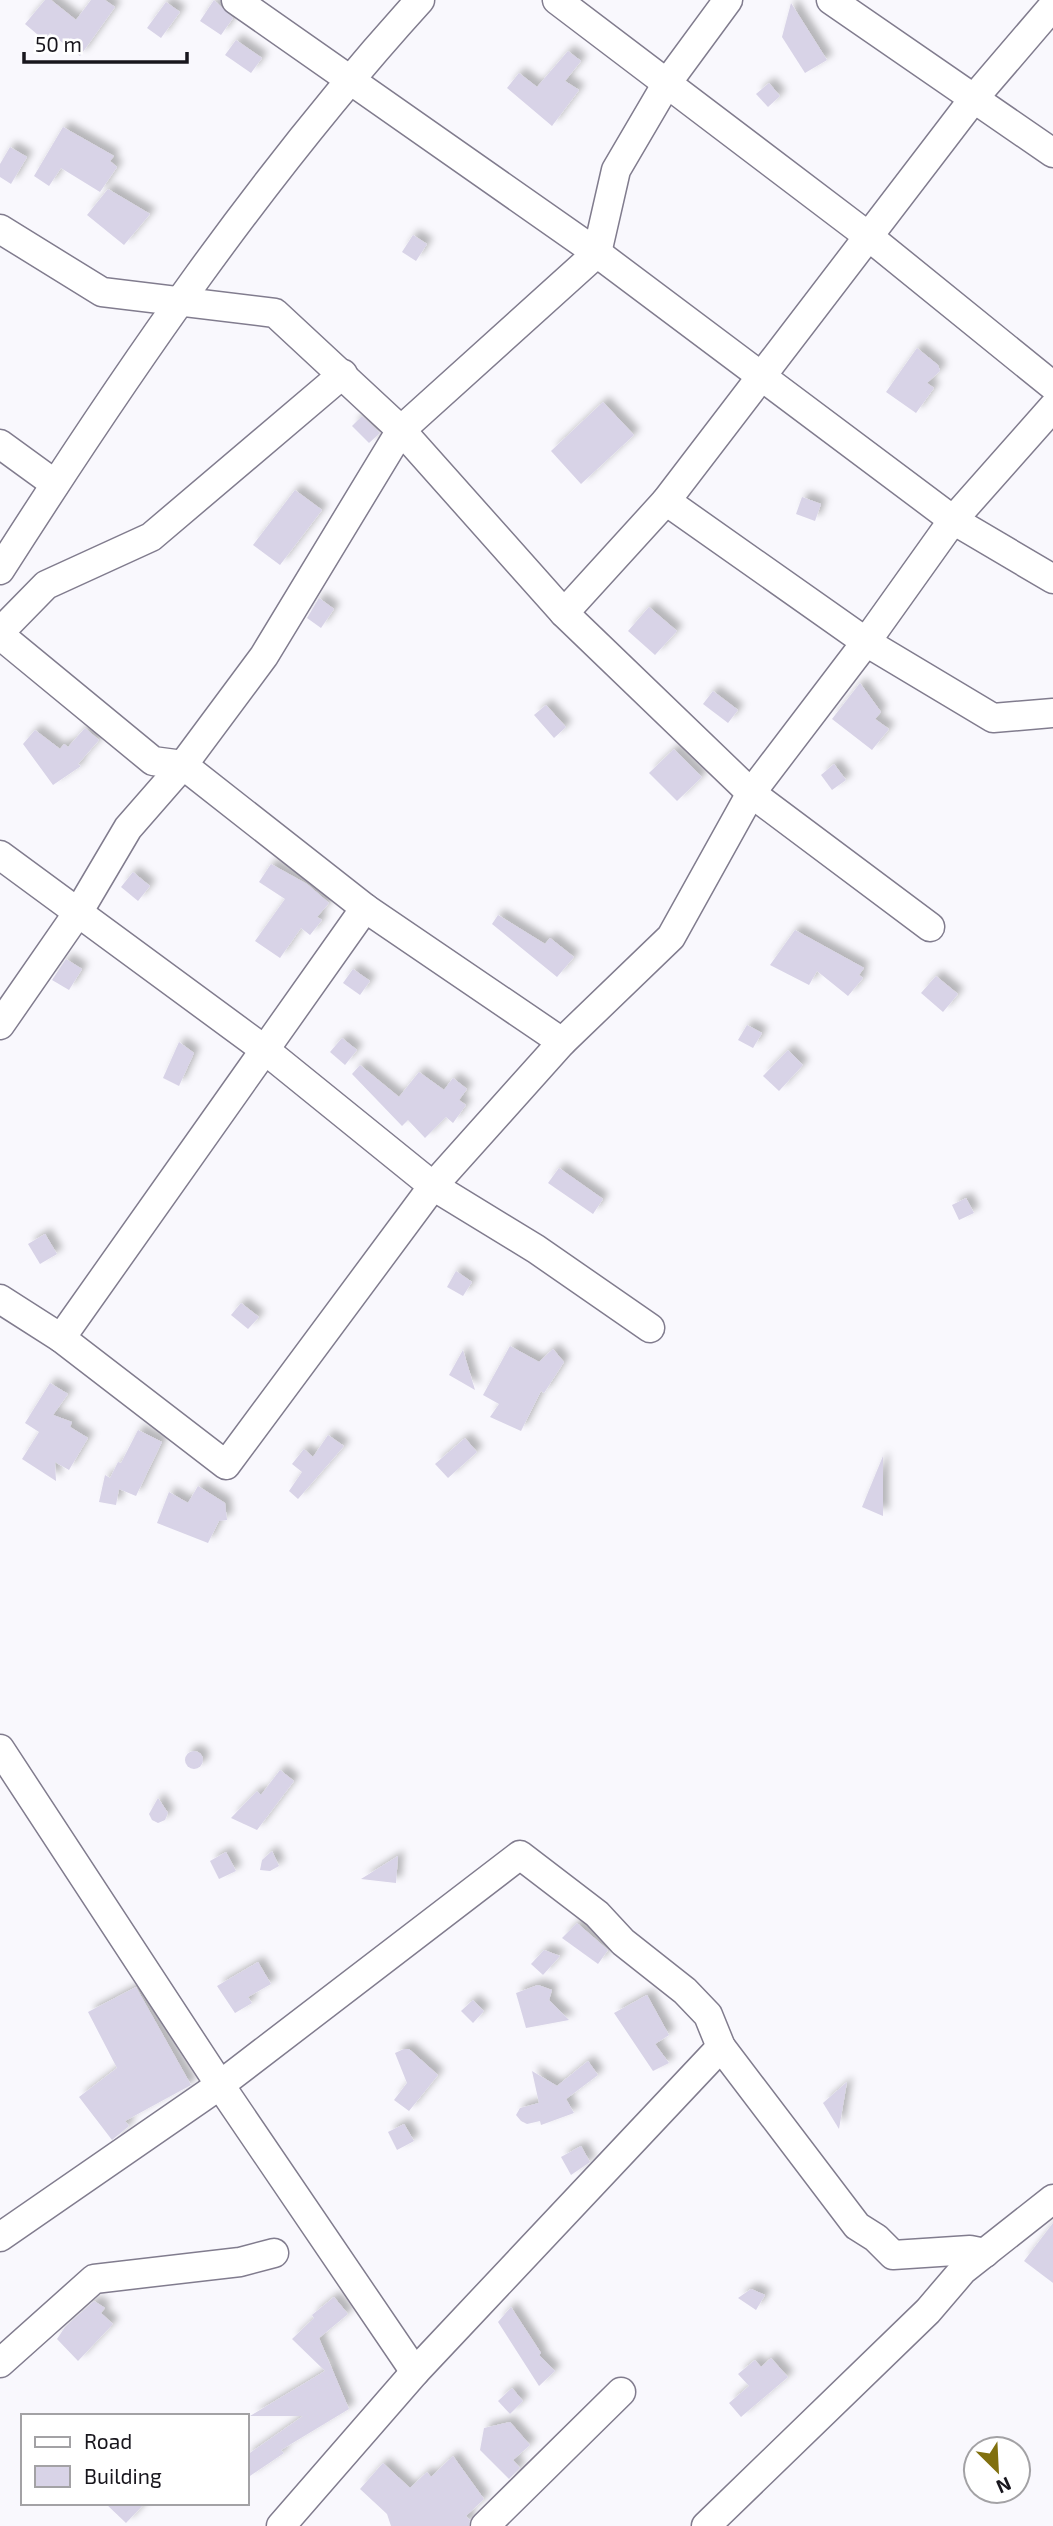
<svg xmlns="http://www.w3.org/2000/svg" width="1053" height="2526" viewBox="0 0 1053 2526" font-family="'Exo 2',sans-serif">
<defs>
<filter id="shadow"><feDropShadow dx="6" dy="-6" stdDeviation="3.5" flood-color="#0004"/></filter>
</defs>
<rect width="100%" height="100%" fill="#f9f8fd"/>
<g fill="#d8d3e7" filter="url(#shadow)">
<path d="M 45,0 L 51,0 L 76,20 L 91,0 L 105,0 L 115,7 L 80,56 L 50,33 L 44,40 L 25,24 Z"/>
<path d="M 214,0 L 233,18 L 221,35 L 200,21 Z"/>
<path d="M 166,2 L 180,12 L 161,38 L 147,28 Z"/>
<path d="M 791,3 L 827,60 L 805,73 L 782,37 Z"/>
<path d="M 236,40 L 262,58 L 251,73 L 225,55 Z"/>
<path d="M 568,51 L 581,61 L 565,81 L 579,90 L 552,126 L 507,88 L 519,73 L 537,87 Z"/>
<path d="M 769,83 L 780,96 L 768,107 L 756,94 Z"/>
<path d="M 63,127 L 114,156 L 110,161 L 117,167 L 100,192 L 61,168 L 49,186 L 34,176 Z"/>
<path d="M 10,147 L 27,157 L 11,184 L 0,177 L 0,164 Z"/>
<path d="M 108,189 L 150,214 L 124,245 L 87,215 Z"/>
<path d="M 413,235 L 427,244 L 416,261 L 402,252 Z"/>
<path d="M 917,348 L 938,365 L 940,371 L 927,383 L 934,388 L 916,413 L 886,392 Z"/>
<path d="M 603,402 L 634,435 L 581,484 L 551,451 Z"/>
<path d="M 362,416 L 380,433 L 369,443 L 352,426 Z"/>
<path d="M 295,490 L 322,510 L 280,565 L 253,545 Z"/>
<path d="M 802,497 L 821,504 L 815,521 L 796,514 Z"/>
<path d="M 319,598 L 334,609 L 321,628 L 307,618 Z"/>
<path d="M 649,607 L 677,631 L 655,655 L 628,631 Z"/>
<path d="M 860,683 L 881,712 L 875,719 L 889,729 L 872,750 L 832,719 Z"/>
<path d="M 713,691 L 738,710 L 728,723 L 703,704 Z"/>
<path d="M 546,705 L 566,727 L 554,738 L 534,715 Z"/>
<path d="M 85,728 L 99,740 L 78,764 L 81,766 L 53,785 L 23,744 L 35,730 L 60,749 L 64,744 L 68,747 Z"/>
<path d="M 674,749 L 702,777 L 677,801 L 649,773 Z"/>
<path d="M 834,764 L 846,780 L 832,790 L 821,775 Z"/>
<path d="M 271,864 L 307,884 L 329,903 L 317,917 L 322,920 L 310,935 L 301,928 L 280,958 L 255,941 L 285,899 L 259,882 Z"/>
<path d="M 133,872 L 150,886 L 138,901 L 121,887 Z"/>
<path d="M 498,915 L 545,944 L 550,938 L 574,957 L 557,977 L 492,924 Z"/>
<path d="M 795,930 L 864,968 L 859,975 L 863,978 L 848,996 L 817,971 L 809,985 L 770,965 Z"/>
<path d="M 66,959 L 82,969 L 69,990 L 52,980 Z"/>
<path d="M 353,969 L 370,981 L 360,995 L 343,983 Z"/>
<path d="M 936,976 L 958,994 L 943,1012 L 921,993 Z"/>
<path d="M 747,1025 L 762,1033 L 753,1048 L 738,1040 Z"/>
<path d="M 342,1038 L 357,1050 L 345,1065 L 330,1052 Z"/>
<path d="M 179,1042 L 194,1053 L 179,1086 L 163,1078 Z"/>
<path d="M 788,1050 L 803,1065 L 779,1091 L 763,1076 Z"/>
<path d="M 360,1065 L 399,1097 L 419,1072 L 444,1090 L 453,1078 L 467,1089 L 459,1100 L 466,1105 L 453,1123 L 446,1117 L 425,1138 L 408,1120 L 402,1126 L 352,1074 Z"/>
<path d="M 559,1168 L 603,1199 L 593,1214 L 548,1183 Z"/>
<path d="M 966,1198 L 974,1213 L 959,1220 L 952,1205 Z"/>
<path d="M 45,1234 L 57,1254 L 40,1264 L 28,1244 Z"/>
<path d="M 456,1271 L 472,1282 L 463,1296 L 447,1287 Z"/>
<path d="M 241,1303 L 259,1317 L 248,1329 L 231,1315 Z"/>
<path d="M 510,1346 L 539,1362 L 553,1349 L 564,1362 L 544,1393 L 541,1391 L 521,1431 L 490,1417 L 499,1404 L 483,1395 Z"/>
<path d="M 463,1350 L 475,1390 L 449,1375 Z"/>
<path d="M 50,1383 L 68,1394 L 53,1415 L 72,1422 L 70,1427 L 88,1438 L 69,1470 L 55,1462 L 56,1481 L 22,1459 L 39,1432 L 25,1423 Z"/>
<path d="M 138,1430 L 162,1442 L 136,1496 L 119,1489 L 116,1505 L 99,1502 L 105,1475 L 110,1478 L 118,1462 L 121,1463 Z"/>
<path d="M 328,1435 L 344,1446 L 298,1499 L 289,1491 L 302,1472 L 292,1464 L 304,1449 L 313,1457 Z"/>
<path d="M 465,1438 L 477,1452 L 448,1478 L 435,1464 Z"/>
<path d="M 883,1456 L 883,1516 L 862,1507 Z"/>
<path d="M 198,1486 L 225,1503 L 227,1520 L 219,1521 L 208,1543 L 157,1523 L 169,1492 L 188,1503 Z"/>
<circle cx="194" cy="1760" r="9"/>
<path d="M 280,1770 L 294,1781 L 257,1830 L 231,1818 L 257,1791 L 261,1795 Z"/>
<path d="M 158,1798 L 168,1813 L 165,1820 L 158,1823 L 152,1820 L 149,1814 Z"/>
<path d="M 272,1851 L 279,1866 L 270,1871 L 260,1870 L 262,1860 Z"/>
<path d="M 226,1852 L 236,1871 L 219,1879 L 210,1861 Z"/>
<path d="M 398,1856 L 396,1883 L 361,1879 Z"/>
<path d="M 577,1923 L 608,1950 L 598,1964 L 562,1938 Z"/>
<path d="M 544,1950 L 560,1956 L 543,1975 L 531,1964 Z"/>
<path d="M 258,1962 L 271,1984 L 248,1997 L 252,2003 L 235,2013 L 217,1986 Z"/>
<path d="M 538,1985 L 552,1990 L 549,2000 L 569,2020 L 526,2028 L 516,1993 Z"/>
<path d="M 136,1987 L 191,2085 L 125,2121 L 129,2126 L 112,2140 L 79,2097 L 117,2068 L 88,2012 Z"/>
<path d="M 647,1995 L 669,2035 L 655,2044 L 669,2063 L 653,2071 L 614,2013 Z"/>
<path d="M 473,2000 L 484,2011 L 473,2023 L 461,2011 Z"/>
<path d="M 404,2049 L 409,2049 L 438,2075 L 409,2111 L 394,2100 L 407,2083 L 395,2053 Z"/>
<path d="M 588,2061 L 598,2075 L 566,2099 L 574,2113 L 541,2125 L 540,2121 L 527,2124 L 521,2121 L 516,2115 L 520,2108 L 539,2103 L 532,2071 L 557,2086 Z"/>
<path d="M 847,2082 L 839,2129 L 823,2103 Z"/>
<path d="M 404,2124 L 414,2141 L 397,2150 L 388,2132 Z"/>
<path d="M 581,2146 L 590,2162 L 571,2175 L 561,2157 Z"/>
<path d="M 1053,2223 L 1053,2283 L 1024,2261 Z"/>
<path d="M 751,2289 L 765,2295 L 756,2310 L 738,2298 Z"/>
<path d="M 334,2297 L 348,2314 L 319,2338 L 349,2409 L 281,2450 L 284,2453 L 247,2478 L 247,2455 L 303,2416 L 250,2416 L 325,2371 L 292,2339 L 314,2318 L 312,2315 Z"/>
<path d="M 94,2301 L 105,2308 L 101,2313 L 113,2324 L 78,2361 L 57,2339 L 65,2327 Z"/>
<path d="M 511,2307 L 541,2353 L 539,2355 L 555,2371 L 539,2386 L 498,2322 Z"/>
<path d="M 771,2358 L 788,2377 L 741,2417 L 729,2403 L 749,2386 L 738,2374 L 755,2360 L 761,2367 Z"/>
<path d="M 512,2388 L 523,2401 L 510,2414 L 498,2401 Z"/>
<path d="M 510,2422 L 530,2445 L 513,2460 L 520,2468 L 509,2479 L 480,2450 L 484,2428 Z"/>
<path d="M 453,2456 L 484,2499 L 466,2516 L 470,2520 L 469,2526 L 391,2526 L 387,2514 L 360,2489 L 383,2463 L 410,2488 L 427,2472 L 431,2477 Z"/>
<path d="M 105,2503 L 145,2503 L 126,2523 Z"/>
</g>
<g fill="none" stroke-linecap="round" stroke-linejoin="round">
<defs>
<g id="minor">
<path d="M 236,0 L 597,253 L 953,520 L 1053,579"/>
<path d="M 557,0 L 868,236 L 1053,386"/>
<path d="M 831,0 L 1053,153"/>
<path d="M 0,229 L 102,292 L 275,313 L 401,430 L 564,613 L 751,793 L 930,927"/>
<path d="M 0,444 L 55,484"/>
<path d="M 666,501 L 866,642 L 993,718 L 1053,713"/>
<path d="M 0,570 C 127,371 261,175 420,0"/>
<path d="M 564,613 L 666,501 L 975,97 L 1053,6"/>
<path d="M 0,632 L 46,585 L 151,537 L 343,374"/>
<path d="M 0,635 L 153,761 L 183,765 L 365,908 L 562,1042"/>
<path d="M 0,855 L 265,1050 L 433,1186 L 536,1249 L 650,1328"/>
<path d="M 365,908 L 61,1338 L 226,1465 L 433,1186 L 562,1042 L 671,937 L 751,793 L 866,642 L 953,520 L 1053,407"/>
<path d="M 0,1025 L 79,911 L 128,828 L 183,765 L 264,656 L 401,430 L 597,253 L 616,170 L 667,83 L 728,0"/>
<path d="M 0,1299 L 61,1338"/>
<path d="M 0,1749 L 220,2085 L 415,2372"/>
<path d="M 0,2237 L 220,2085 L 520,1855 L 597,1914 L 623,1942 L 685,1991 L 708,2015 L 721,2047 L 857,2226 L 876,2238 L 893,2255 L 970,2250 L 985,2253"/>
<path d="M 0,2363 L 94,2279 L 240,2262 L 274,2253"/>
<path d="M 281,2526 L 415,2372 L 721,2047"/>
<path d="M 485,2526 L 621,2392"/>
<path d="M 706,2526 L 928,2311 L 963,2270 L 1053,2199"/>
</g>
</defs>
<use href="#minor" stroke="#817c8e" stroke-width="31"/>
<use href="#minor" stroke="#fff" stroke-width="28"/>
</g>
<rect x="21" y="2414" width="228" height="91" fill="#ffffff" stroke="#a3a2a5" stroke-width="2"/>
<rect x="35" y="2437" width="35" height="10" fill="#ffffff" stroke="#a3a2a5" stroke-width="2"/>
<text x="84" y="2449" font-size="21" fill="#18161d">Road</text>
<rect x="35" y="2466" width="35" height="21" fill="#d8d3e7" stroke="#a3a2a5" stroke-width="2"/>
<text x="84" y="2484" font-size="21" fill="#18161d">Building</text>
<g transform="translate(997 2470) rotate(156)"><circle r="33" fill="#ffffff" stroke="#a3a2a5" stroke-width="2"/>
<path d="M0-5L12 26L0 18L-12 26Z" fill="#81700f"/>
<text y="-10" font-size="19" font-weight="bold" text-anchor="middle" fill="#18161d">N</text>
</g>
<path d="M24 52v10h163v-10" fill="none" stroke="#18161d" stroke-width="3.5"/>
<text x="35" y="52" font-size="21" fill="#18161d" stroke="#ffffff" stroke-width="5" paint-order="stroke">50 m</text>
</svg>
